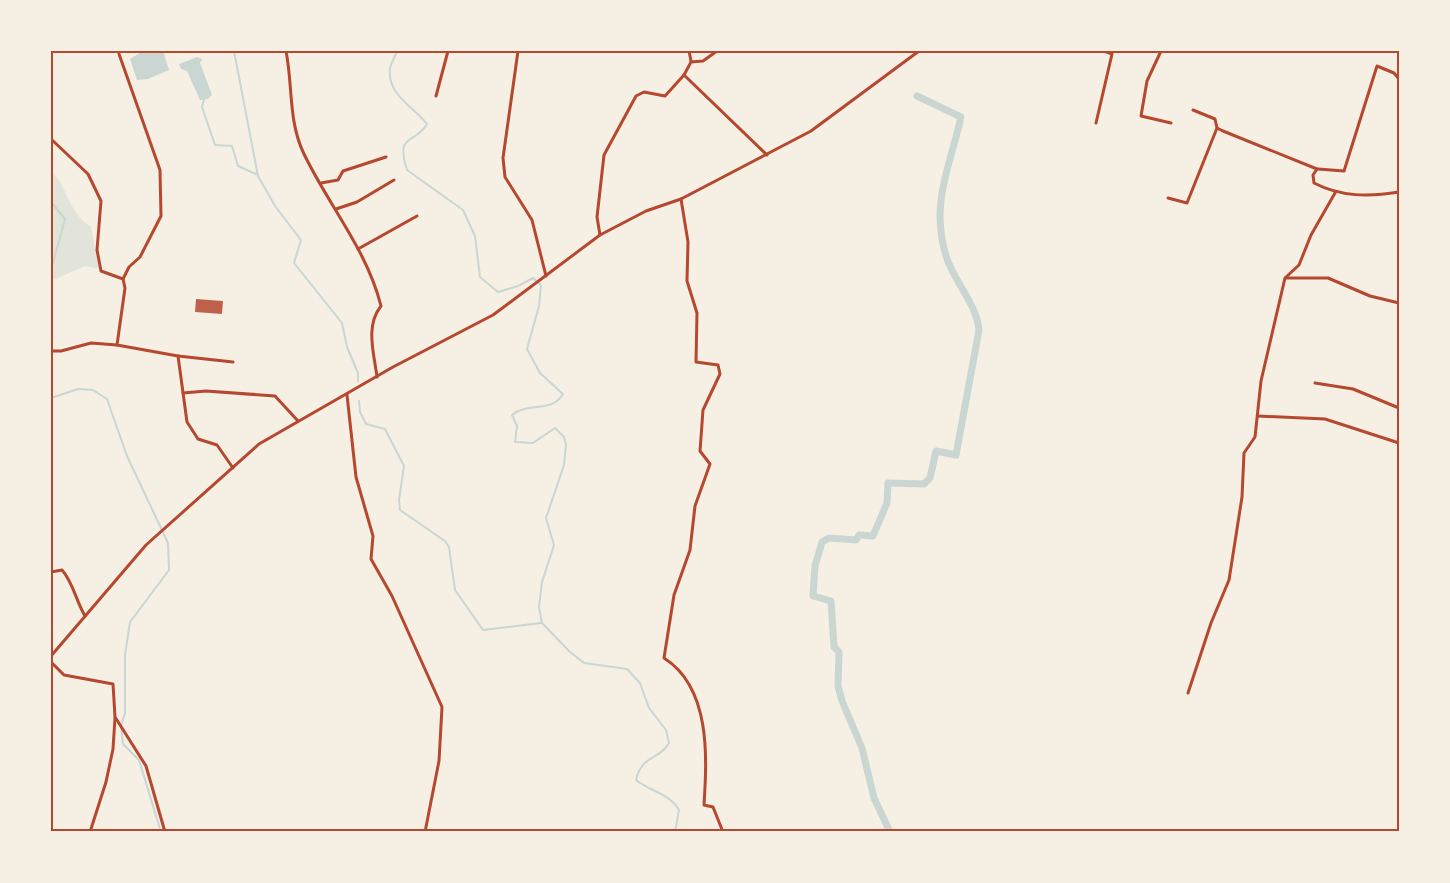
<svg xmlns="http://www.w3.org/2000/svg" width="1450" height="883" viewBox="0 0 1450 883" font-family="'PT Sans',sans-serif">
<rect width="100%" height="100%" fill="#f6efe4"/>
<path fill="#e2e4dc" d="M 51,171 C 70,190 67,211 91,227 L 99,269 L 85,266 L 51,281 Z"/>
<g fill="#c9d6d2">
<path d="M 143,51 L 163,51 L 169,70 L 148,79 L 137,80 L 130,59 Z"/>
<path d="M 197,57 L 202,59 L 200,63 L 212,95 L 208,99 L 200,100 L 187,71 L 181,69 L 179,64 Z"/>
</g>
<g fill="none" stroke-linecap="round" stroke-linejoin="round">
<g stroke="#c9d6d2" stroke-width="2">
<path d="M 234,51 L 258,176 L 275,206 L 301,240 L 294,263 L 342,323 L 347,347 L 358,373 L 358,381"/>
<path d="M 397,51 C 395,57 391,63 390,69 C 387,95 414,107 427,124 C 415,145 395,132 407,170 L 463,210 L 475,236 L 480,277 L 498,292 L 518,286 L 533,278 L 541,285 L 539,306 L 527,349 L 540,373 L 563,394 C 551,414 529,401 512,415 L 517,426 L 515,442 L 533,443 L 555,428 L 564,437 L 566,445 L 564,465 L 546,518 L 554,545 L 542,582 L 539,607 L 542,623 L 570,652 L 584,663 L 627,669 L 640,683 L 649,708 L 666,730 L 669,743 C 660,760 642,754 636,780 C 651,792 669,793 679,810 L 675,832"/>
<path d="M 204,99 L 202,107 L 215,145 L 232,146 L 238,166 L 256,174"/>
<path d="M 51,202 L 65,219 L 51,270"/>
<path d="M 51,398 L 78,389 L 93,390 L 107,399 L 127,456 L 168,543 L 169,570 L 130,622 L 125,655 L 125,713 L 121,726 L 123,744 L 139,760 L 161,832"/>
<path d="M 359,401 L 360,412 L 366,424 L 385,429 L 404,466 L 399,500 L 400,510 L 445,541 L 449,547 L 455,590 L 483,630 L 541,623"/>
</g>
<path stroke="#c9d6d2" stroke-width="7" d="M 890,832 L 874,798 L 862,748 L 842,701 L 838,686 L 839,652 L 834,647 L 831,601 L 813,596 L 815,566 L 822,542 L 829,538 L 856,540 L 859,535 L 873,536 L 887,503 L 888,483 L 924,484 L 930,478 L 936,451 L 956,455 L 979,330 C 976,302 954,282 946,256 C 930,203 950,167 961,117 L 917,96"/>
</g>
<path fill="#bf614a" d="M 196,299 L 223,301 L 222,314 L 195,312 Z"/>
<g fill="none" stroke-linecap="round" stroke-linejoin="round">
<g stroke="#b5482f" stroke-width="3">
<path d="M 286,51 C 293,86 288,121 304,154 C 329,206 367,250 381,306 C 365,326 374,353 377,377"/>
<path d="M 518,51 L 503,158 L 505,177 L 532,220 L 546,276"/>
<path d="M 689,51 L 691,61"/>
<path d="M 717,51 L 703,61 L 691,62 L 684,75 L 767,155"/>
<path d="M 1161,51 L 1147,81 L 1141,116 L 1171,123"/>
<path d="M 119,54 L 160,170 L 161,216 L 140,257 L 129,267 L 123,279"/>
<path d="M 436,96 L 448,51"/>
<path d="M 1193,110 L 1215,119 L 1217,128 L 1223,131 L 1317,169 L 1313,175 L 1314,183 C 1341,197 1369,197 1399,192"/>
<path d="M 1096,123 L 1112,54 L 1104,51"/>
<path d="M 51,139 L 88,174 L 101,201 L 97,250 L 101,271 L 123,279 L 125,288 L 117,345 L 178,356 L 187,422 L 198,439 L 217,445 L 233,468"/>
<path d="M 1318,169 L 1344,171 L 1377,66 L 1394,73 L 1399,79"/>
<path d="M 321,183 L 338,180 L 343,171 L 386,157"/>
<path d="M 1168,198 L 1187,203 L 1217,128"/>
<path d="M 681,199 L 688,242 L 687,281 L 697,313 L 696,362 L 718,365 L 720,374 L 703,410 L 700,451 L 710,464 L 695,506 L 690,550 L 674,595 L 664,658 C 711,688 707,757 704,805 L 713,807 L 723,832"/>
<path d="M 336,209 L 357,202 L 394,180"/>
<path d="M 600,235 L 597,217 L 604,155 L 636,96 L 644,92 L 665,96 L 684,75"/>
<path d="M 358,249 L 417,216"/>
<path d="M 1287,278 L 1328,278 L 1370,296 L 1399,303"/>
<path d="M 51,351 L 61,351 L 91,343 L 117,345"/>
<path d="M 178,356 L 233,362"/>
<path d="M 1315,383 L 1353,389 L 1399,408"/>
<path d="M 183,393 L 206,391 L 275,396 L 298,421"/>
<path d="M 347,395 L 356,477 L 373,536 L 371,559 L 392,596 L 442,707 L 439,761 L 425,832"/>
<path d="M 1258,416 L 1325,419 L 1399,443"/>
<path d="M 51,572 L 62,570 C 73,582 76,601 85,616"/>
<path d="M 51,656 L 146,545 L 259,444 L 393,367 L 493,315 L 600,235 L 646,211 L 681,199 L 811,131 L 919,51"/>
<path d="M 51,662 L 64,675 L 113,684 L 115,717 L 146,766 L 165,832"/>
<path d="M 1188,693 L 1211,623 L 1229,580 L 1242,497 L 1244,453 L 1255,437 L 1261,381 L 1285,278 L 1299,265 L 1311,235 L 1335,193"/>
<path d="M 90,832 L 106,782 L 113,749 L 115,718"/>
</g>
</g>
<rect width="1450" height="883" fill="none" stroke="#f6efe4" stroke-width="105"/>
<rect x="52" y="52" width="1346" height="778" fill="none" stroke="#b5482f" stroke-width="2"/>
</svg>
